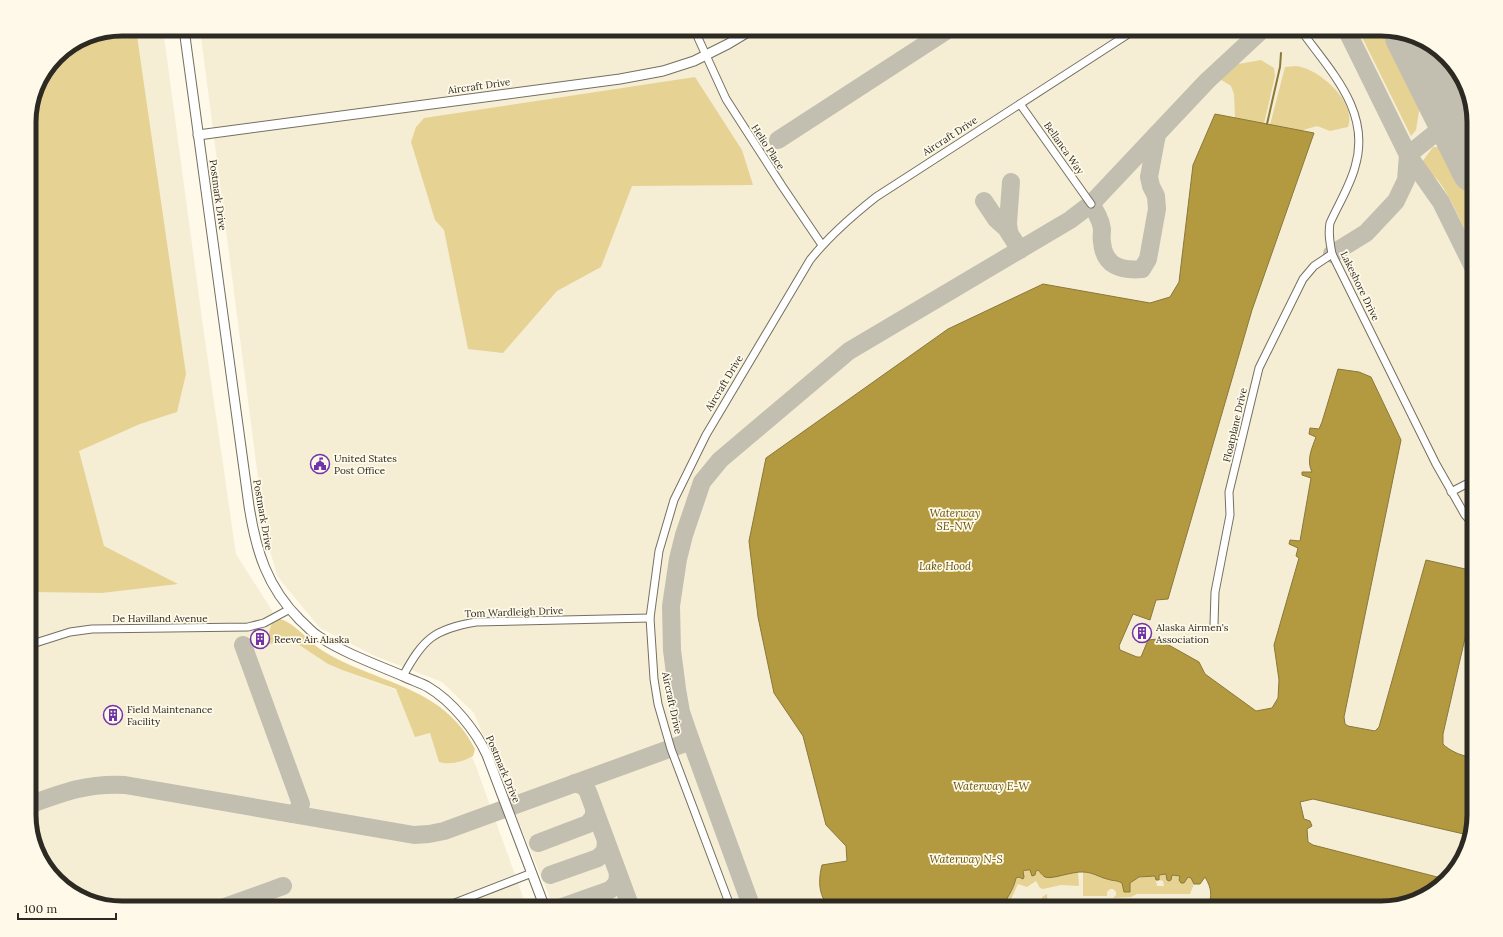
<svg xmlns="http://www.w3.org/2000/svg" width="1503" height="937" viewBox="0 0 1503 937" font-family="Lora,serif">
<rect width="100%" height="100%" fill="#fef9e8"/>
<g fill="#f5eed5">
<path d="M 123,29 L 163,29 L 203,326 L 236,554 L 290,639 L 328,664 L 342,670 L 410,695 L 452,720 L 474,761 L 527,908 L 123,908 L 71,892 L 42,861 L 29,820 L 29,117 L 39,81 L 57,56 L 87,36 Z"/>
<path d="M 200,29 L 1380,29 L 1432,45 L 1462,76 L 1474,122 L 1474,815 L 1458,866 L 1427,896 L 1381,908 L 554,908 L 474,713 L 442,682 L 375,656 L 320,628 L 277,576 L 265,532 Z"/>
</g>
<g fill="#e6d394">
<path d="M 123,29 L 136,29 L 186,374 L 177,412 L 140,424 L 79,451 L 104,546 L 178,584 L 102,593 L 29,592 L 29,117 L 39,81 L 57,56 L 87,36 Z"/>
<path d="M 1358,29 L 1383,30 L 1420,105 L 1416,130 L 1411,136 Z"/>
<path d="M 1433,46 L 1462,76 L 1474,126 Z"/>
<path d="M 1261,60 L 1274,68 L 1275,76 L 1264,124 L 1235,118 L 1234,94 L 1231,86 L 1218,78 L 1233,65 Z"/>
<path d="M 1295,66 C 1318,67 1358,103 1348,127 L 1330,131 L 1317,126 L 1300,131 L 1270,125 L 1285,67 Z"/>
<path d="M 695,77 L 742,150 L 753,185 L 632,186 L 601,267 L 557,291 L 503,353 L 468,349 L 444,230 L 435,220 L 411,142 L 416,127 L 424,118 Z"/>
<path d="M 1433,147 L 1441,147 L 1474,208 L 1474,250 C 1463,227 1453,201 1438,180 C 1431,172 1425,173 1422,162 Z"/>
<path d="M 279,619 C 291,620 309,641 320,649 C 374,684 443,684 475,749 L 473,756 C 462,762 451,765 439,762 L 430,733 L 415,737 L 396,689 L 342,670 L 328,664 L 290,639 L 270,644 L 268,642 L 269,633 L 272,622 Z"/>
<path d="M 1026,870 L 1036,871 L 1038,870 C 1040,872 1043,875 1046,877 C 1051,879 1071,872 1078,872 L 1079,886 L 1061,885 L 1043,889 L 1040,888 L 1036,881 L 1027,887 L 1018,884 L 1007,908 L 999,908 C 1006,902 1014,887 1016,878 L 1019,877 Z"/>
<path d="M 1083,871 C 1091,873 1098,876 1106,879 C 1111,881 1116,880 1122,883 L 1125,892 C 1133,877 1139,877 1155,876 L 1157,886 L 1164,886 L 1163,881 L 1159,880 L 1159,875 L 1166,874 L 1167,880 L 1171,880 L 1172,875 L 1191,878 L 1194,884 L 1190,894 L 1137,894 L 1131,897 L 1113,898 L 1116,895 L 1116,892 L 1113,889 L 1110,889 L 1107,892 L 1107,896 L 1083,896 Z"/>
<path d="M 1047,894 L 1048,908 L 1042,908 L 1042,897 Z"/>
</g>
<path fill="#b39a41" stroke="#8a7838" d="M 1215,114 L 1314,133 L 1252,310 L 1168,599 L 1156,600 L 1150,620 L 1133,614 L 1119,646 L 1120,650 L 1137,657 L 1141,657 L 1148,640 L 1158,639 L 1199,662 L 1205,674 L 1256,711 L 1272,708 L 1278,698 L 1279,680 L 1274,645 L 1299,558 L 1296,556 L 1298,548 L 1289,544 L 1290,540 L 1300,541 L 1311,478 L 1302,475 L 1302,472 L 1312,472 C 1306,460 1312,448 1316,437 L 1309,434 L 1310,428 L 1319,429 L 1322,422 L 1338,369 L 1359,372 L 1371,377 L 1401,440 L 1344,717 L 1345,724 L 1348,726 L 1375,731 L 1379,727 L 1426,560 L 1474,571 L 1474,599 L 1443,734 L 1443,744 C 1448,750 1466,759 1474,756 L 1474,815 L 1468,835 L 1313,799 L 1300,802 L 1304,819 L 1310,821 L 1312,826 L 1307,829 L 1308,842 L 1313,845 L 1445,879 L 1427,896 L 1381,908 L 1208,908 C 1212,895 1212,889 1205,877 L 1200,884 L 1194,884 L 1191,878 L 1188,877 L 1184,883 L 1181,883 L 1179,880 L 1180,876 L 1172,875 L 1171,880 L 1169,881 L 1167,880 L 1166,874 L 1159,875 L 1159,880 L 1156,880 L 1155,876 L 1139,877 L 1130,883 L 1130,892 L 1124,892 L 1122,883 C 1117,880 1112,881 1107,879 C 1099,877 1092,872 1083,872 C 1073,871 1051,880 1045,877 C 1042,875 1040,872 1038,870 L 1036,871 L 1035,875 L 1032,876 L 1030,870 L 1027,870 L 1023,871 L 1024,877 L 1023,879 L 1019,877 L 1016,878 C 1014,888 1006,902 999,908 L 832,908 C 818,899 818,880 822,865 L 847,861 L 846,846 L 826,825 L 803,736 L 774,693 L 758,617 L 749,541 L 766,458 L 948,329 L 1043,284 L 1150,303 L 1170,297 L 1179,282 L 1193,165 Z"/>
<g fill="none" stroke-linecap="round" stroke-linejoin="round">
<path stroke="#8a7838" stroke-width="2" d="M 1267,124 L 1280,67 L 1281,53"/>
<g stroke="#c2beb0" stroke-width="18">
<path d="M 1346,29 L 1408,155 L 1441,202 L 1474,269"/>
<path d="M 778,140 L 949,29"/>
<path d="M 984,201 L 996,219 L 1006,228 L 1020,250"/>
<path d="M 1091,204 C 1096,212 1101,220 1102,229 C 1102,234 1101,238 1102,242 C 1104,266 1121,271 1142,269 L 1148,259 L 1157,209 L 1156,196 L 1151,186 L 1149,177 L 1157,134"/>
<path d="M 1009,232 L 1008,223 L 1011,182"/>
<path d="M 1332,254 L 1366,233 L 1396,201 L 1406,180 L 1408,155 L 1449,122"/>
<path d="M 243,645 L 301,804 L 297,811 L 293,814"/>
<path d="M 575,783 L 585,787 L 588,792 L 631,908"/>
<path d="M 29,805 C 64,792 88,783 125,785 L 414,835 L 429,834 L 444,831 L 691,741"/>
<path d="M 538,843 L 588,824 L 594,816 L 594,809"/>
<path d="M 550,875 L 598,858 L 605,851 L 606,841"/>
<path d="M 562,907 L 610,890 L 617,883 L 618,874"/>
<path d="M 222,908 L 283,886"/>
<path d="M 752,908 L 691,741 L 681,712 L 677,689 L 672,650 L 671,606 L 678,559 L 684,535 L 702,482 L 720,460 L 849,351 L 1070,220 L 1091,204 L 1207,81 L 1263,29"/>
</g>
<path stroke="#c2beb0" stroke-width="44" d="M 1407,37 L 1474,171"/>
<defs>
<g id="minor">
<path d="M 694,29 L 726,99 L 782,186 L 822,245"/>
<path d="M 1300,29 C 1330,71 1372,111 1355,167 C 1350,186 1338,205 1330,223 C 1328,234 1330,243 1332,254 L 1436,464 L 1465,515 L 1474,525"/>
<path d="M 1020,104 L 1091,204"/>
<path d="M 1451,492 L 1474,480"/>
<path d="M 1214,625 L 1215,592 L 1230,515 L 1229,492 L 1259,368 L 1303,279 L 1314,266 L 1332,254"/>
<path d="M 29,645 L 70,632 L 92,629 L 248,627 L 264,623 L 290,609"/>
<path d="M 403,676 C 423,639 434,629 476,622 L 650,618"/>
<path d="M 442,908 L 532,873"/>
<path d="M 731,908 L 671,749 L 658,704 L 654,679 L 650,618 L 659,551 L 674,500 L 706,435 L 810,260 C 829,236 852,216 876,197 L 1136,29"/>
</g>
<g id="tertiary">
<path d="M 184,29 L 249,506 C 256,551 267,587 300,620 C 306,625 311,632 318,636 C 344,653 375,664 403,676 C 411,680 421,683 428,687 C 452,701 476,731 487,755 L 545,908"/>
<path d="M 198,135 L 620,79 L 663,71 L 694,61 L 728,44 L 753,29"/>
</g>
</defs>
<use href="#minor" stroke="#746f61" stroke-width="9"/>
<use href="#tertiary" stroke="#746f61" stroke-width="11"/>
<use href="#minor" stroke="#fff" stroke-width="7"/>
<use href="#tertiary" stroke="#fff" stroke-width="9"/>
</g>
<defs>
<symbol id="civic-ring" viewBox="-11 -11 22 22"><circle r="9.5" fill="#fef9e8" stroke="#7033a9" stroke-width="1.5"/><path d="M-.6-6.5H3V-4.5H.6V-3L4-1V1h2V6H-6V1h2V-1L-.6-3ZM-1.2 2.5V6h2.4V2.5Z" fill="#7033a9"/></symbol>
<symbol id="building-ring" viewBox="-11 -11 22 22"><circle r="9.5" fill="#fef9e8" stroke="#7033a9" stroke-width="1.5"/><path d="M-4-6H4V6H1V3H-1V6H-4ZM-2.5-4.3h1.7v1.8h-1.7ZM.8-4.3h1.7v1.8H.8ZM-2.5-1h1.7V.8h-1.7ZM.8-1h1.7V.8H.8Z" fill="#7033a9"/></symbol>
</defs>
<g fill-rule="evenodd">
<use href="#civic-ring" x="309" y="453" width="22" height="22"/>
<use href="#building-ring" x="1131" y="622" width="22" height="22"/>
<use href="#building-ring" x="249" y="628" width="22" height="22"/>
<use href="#building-ring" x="102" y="704" width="22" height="22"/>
</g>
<g text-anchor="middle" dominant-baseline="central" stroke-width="3.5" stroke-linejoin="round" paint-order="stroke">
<g font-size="10" fill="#2c2a23" stroke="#fef9e8">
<text transform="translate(479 86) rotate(-8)">Aircraft Drive</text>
<text transform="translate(950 136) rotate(-33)">Aircraft Drive</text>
<text transform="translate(768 147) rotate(57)">Helio Place</text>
<text transform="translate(1064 148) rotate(55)">Bellanca Way</text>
<text transform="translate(218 195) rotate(82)">Postmark Drive</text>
<text transform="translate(1360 286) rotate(64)">Lakeshore Drive</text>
<text transform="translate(724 383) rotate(-59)">Aircraft Drive</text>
<text transform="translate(1235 425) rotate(-77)">Floatplane Drive</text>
<text transform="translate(263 515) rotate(80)">Postmark Drive</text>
<text transform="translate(514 612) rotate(-2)">Tom Wardleigh Drive</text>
<text x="160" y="618">De Havilland Avenue</text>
<text transform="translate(672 703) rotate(78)">Aircraft Drive</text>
<text transform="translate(503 769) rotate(67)">Postmark Drive</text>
</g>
<g font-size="10" fill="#2c2a23" stroke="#fef9e8" text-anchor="start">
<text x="334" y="458">United States<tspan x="334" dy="12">Post Office</tspan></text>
<text x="1156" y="627">Alaska Airmen's<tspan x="1156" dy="12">Association</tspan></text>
<text x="274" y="639">Reeve Air Alaska</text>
<text x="127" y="709">Field Maintenance<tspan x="127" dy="12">Facility</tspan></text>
</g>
<g font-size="11" font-style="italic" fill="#63520c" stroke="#fef9e8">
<text x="955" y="513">Waterway<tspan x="955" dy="13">SE-NW</tspan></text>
<text x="945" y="566">Lake Hood</text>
<text x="991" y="786">Waterway E-W</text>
<text x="966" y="859">Waterway N-S</text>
</g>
</g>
<path d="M0 0H1503V937H0ZM122 36H1381A86 86 0 0 1 1467 122V815A86 86 0 0 1 1381 901H122A86 86 0 0 1 36 815V122A86 86 0 0 1 122 36Z" fill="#fef9e8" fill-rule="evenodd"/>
<path fill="none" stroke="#2c2a23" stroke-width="5" d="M122 36H1381A86 86 0 0 1 1467 122V815A86 86 0 0 1 1381 901H122A86 86 0 0 1 36 815V122A86 86 0 0 1 122 36Z"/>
<path d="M18 913v6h98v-6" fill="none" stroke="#2c2a23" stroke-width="2"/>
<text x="24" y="913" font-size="12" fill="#2c2a23" stroke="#fef9e8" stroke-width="3" paint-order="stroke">100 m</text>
</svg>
